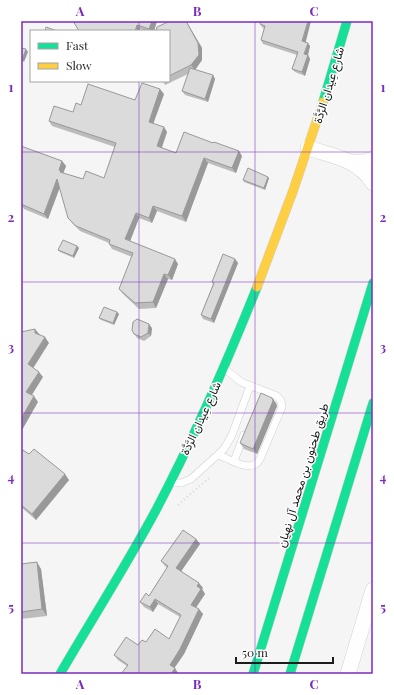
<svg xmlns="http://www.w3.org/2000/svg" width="394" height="695" viewBox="0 0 394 695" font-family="'Playfair Display',Vazirmatn,serif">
<rect width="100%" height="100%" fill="#f5f5f6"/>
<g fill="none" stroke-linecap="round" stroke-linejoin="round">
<defs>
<g id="lane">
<path d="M 219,455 C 231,460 252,474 260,459 L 282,407 L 281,401 L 277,396 L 241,382 L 225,369"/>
<path d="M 234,461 L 244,435"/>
<path d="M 172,483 L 181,483 L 191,479 L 224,449 L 232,435 L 250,386"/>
</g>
<g id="street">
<path d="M 308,148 C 333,156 358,159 373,183"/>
<path d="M 353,162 L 364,162 L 373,159"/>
<path d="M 348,674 L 373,590"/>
</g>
<g id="fast">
<path d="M 323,102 L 347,21"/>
<path d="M 60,674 C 92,619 126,566 156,510 C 194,438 227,362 257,287"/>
<path d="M 253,674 L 373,283"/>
<path d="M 290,674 L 373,403"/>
</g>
<path id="slow" d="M 257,287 L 293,191 L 323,102"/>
</defs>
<use href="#lane" stroke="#d0d0d1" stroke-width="8"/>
<use href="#street" stroke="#d0d0d1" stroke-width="16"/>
<use href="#fast" stroke="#d0d0d1" stroke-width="10"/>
<use href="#slow" stroke="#d0d0d1" stroke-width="10"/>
<path stroke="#dadadb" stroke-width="2.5" stroke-dasharray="1 3" stroke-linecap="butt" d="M 178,505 L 209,478 L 208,476"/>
<use href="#lane" stroke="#fefefe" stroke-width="7"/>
<use href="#street" stroke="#fefefe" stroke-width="15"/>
<use href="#fast" stroke="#16e098" stroke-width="9"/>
<use href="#slow" stroke="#ffcf43" stroke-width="9"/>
</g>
<g fill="#bcbcbc">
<path d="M 73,21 L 157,21 L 154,31 L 145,31 L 140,29 Z"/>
<path d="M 170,21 L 186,21 L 202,48 L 202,60 L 195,70 L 213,75 L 215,79 L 208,102 L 185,95 L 182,91 L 188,74 L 165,85 L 163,81 L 169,81 Z"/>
<path d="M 261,21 L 305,42 L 310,46 L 308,55 L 310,59 L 305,76 L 295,72 L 292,69 L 297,55 L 263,44 L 261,40 L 264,29 L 263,28 L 260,24 Z"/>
<path d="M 81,81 L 89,81 L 88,83 Z"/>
<path d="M 164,94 L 153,124 L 164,127 L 167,132 L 162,148 L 176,153 L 242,156 L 236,173 L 208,163 L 186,222 L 157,211 L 152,223 L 139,218 L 130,241 L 178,264 L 172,280 L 168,279 L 156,308 L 139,309 L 123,294 L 119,289 L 132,257 L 112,249 L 109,244 L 109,243 L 80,231 L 72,223 L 68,218 L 60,187 L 48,219 L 24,209 L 21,205 L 21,146 L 62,161 L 66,166 L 63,173 L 83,179 L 104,178 L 115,147 L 52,126 L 49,121 L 73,112 L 81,105 L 135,100 Z"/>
<path d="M 269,178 L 265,190 L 244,182 L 243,180 Z"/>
<path d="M 77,246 L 79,248 L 74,258 L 60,252 L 58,250 Z"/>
<path d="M 235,259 L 238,263 L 214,323 L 203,319 L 201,315 L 213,284 L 212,282 Z"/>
<path d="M 117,312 L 119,314 L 114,325 L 101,320 L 99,318 Z"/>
<path d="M 152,328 L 151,336 L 144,341 L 137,338 L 132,330 Z"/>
<path d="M 272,398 L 276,403 L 277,406 L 257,454 L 244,449 L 240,443 Z"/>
<path d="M 21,449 L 69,480 L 36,520 L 21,507 Z"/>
<path d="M 196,539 L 200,544 L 181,571 L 203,588 L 202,589 L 205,594 L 196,608 L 203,614 L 184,654 L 174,668 L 178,673 L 127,666 L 118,660 L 114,655 L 146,642 L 169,639 L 180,617 L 158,604 L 153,612 L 144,607 L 140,602 L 149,596 L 167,568 L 165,566 L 161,561 Z"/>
<path d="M 21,564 L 41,569 L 47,616 L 21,619 Z"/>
</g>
<g fill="#999">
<path d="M 21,21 L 23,21 L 21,27 Z"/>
<path d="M 152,21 L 157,21 L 154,31 L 151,31 L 149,29 Z"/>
<path d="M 186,21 L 202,48 L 202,60 L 195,70 L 191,65 Z"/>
<path d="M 308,21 L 311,21 L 305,45 L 302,41 Z"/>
<path d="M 137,25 L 140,29 L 140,31 L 135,31 Z"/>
<path d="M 308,43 L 310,46 L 308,55 L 310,59 L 305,76 L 302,72 L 304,54 Z"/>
<path d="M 26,49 L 28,52 L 24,62 L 22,60 Z"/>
<path d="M 213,75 L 215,79 L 208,102 L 205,99 Z"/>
<path d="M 160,89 L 164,94 L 152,127 L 149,122 Z"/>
<path d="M 164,127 L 167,132 L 160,152 L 157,146 Z"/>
<path d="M 239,151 L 242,156 L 236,173 L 232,168 Z"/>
<path d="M 204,158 L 208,163 L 186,222 L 182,216 Z"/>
<path d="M 62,161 L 66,166 L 63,174 L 64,176 L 59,170 Z"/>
<path d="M 268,177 L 269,178 L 265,190 L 264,188 Z"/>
<path d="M 57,179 L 61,184 L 48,219 L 44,214 Z"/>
<path d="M 153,206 L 157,211 L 152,223 L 149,218 Z"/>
<path d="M 136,213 L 139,218 L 129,244 L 125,239 Z"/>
<path d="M 77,246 L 79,248 L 74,258 L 73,256 Z"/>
<path d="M 175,259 L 178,264 L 172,280 L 168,275 Z"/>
<path d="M 235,259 L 238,263 L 214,323 L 211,319 Z"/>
<path d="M 164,274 L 168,279 L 156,308 L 153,302 Z"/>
<path d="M 117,312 L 119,314 L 114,325 L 113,323 Z"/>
<path d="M 149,324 L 152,328 L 151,336 L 148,333 Z"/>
<path d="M 35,329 L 40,335 L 39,339 L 35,333 Z"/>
<path d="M 45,337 L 49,343 L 32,370 L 28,364 Z"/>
<path d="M 39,372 L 43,377 L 30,398 L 26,392 Z"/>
<path d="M 34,396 L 38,402 L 21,432 L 21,419 Z"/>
<path d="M 272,398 L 276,403 L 277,406 L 257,454 L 253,449 Z"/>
<path d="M 65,474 L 69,480 L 36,520 L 32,514 Z"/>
<path d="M 196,539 L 200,544 L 180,573 L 176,568 Z"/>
<path d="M 37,562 L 41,569 L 47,616 L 42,609 Z"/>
<path d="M 199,583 L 203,588 L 202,589 L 205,594 L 194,610 L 191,605 L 197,586 Z"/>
<path d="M 155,599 L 158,604 L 153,612 L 150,607 Z"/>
<path d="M 199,609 L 203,614 L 184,654 L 173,670 L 170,665 Z"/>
<path d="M 175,668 L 178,673 L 178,674 L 171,674 Z"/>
</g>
<g fill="#dbdbdb" stroke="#999">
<path d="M 73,21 L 152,21 L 149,29 L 137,25 L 135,31 L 79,31 Z"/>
<path d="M 170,21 L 186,21 L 198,43 L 199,55 L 191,65 L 169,76 L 169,31 L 156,31 L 157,27 Z"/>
<path d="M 261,21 L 308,21 L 302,41 L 308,43 L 304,54 L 308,55 L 302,72 L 292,69 L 298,52 L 261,40 L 265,26 L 260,24 Z"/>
<path d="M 46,27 L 57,31 L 45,31 Z"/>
<path d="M 21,48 L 26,49 L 22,60 L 21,59 Z"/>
<path d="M 190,68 L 213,75 L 205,99 L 182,91 Z"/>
<path d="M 142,83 L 160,89 L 149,122 L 164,127 L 157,146 L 176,153 L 184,132 L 213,143 L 214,142 L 239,151 L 232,168 L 204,158 L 182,216 L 153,206 L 149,218 L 136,213 L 125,239 L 175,259 L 168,275 L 164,274 L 153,302 L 135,303 L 119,289 L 133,253 L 109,244 L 110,240 L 76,226 L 68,218 L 57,179 L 44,214 L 21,204 L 21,146 L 62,161 L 59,170 L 61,171 L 60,172 L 83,179 L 86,171 L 104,178 L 116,143 L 49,121 L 54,106 L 73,112 L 76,103 L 81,105 L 88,84 L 135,100 Z"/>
<path d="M 248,168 L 268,177 L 264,188 L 243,180 Z"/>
<path d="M 63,240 L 77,246 L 73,256 L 58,250 Z"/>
<path d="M 223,254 L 235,259 L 211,319 L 201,315 L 214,283 L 212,282 Z"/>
<path d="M 104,307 L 117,312 L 113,323 L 99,318 Z"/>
<path d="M 137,319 L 149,324 L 148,333 L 141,337 L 134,334 L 132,330 L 133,322 Z"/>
<path d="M 35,329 L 35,333 L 45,337 L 28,364 L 39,372 L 26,392 L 34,396 L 21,419 L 21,332 Z"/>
<path d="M 261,393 L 272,398 L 273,401 L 253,449 L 240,443 Z"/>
<path d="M 21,449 L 29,454 L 34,449 L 65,474 L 32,514 L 21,505 Z"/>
<path d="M 183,530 L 196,539 L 176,568 L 199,583 L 197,586 L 201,589 L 191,605 L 199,609 L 180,649 L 170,665 L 175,668 L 171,674 L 121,674 L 128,665 L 114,655 L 126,637 L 138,645 L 142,640 L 146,642 L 155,629 L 169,639 L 181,615 L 155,599 L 150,607 L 140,602 L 146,593 L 149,596 L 168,566 L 161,561 Z"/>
<path d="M 37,562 L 42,609 L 21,612 L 21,564 Z"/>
</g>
<path fill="none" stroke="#7b2cbf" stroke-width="1" stroke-opacity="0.55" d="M 139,21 L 139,31M 255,21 L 255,674M 139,81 L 139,674M 21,152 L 373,152M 21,282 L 373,282M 21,413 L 373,413M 21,543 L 373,543"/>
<g text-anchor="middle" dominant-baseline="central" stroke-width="3" stroke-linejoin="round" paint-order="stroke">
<g font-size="12" fill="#1c1c1d" stroke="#fff">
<text transform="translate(328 85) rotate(-73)">شارع عِيدان الرَّدَّة</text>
<text transform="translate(200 418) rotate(-65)">شارع عِيدان الرَّدَّة</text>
<text transform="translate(302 475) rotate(-73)">طريق طحنون بن محمد آل نهيان</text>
</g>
</g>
<rect width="394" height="695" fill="none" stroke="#ffffff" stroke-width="44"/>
<rect x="30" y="30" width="140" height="52" fill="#ffffff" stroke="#a4a4a5"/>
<rect x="38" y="43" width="20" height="6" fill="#16e098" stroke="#a4a4a5"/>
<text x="66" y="50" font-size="12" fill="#1c1c1d">Fast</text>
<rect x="38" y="63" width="20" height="6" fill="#ffcf43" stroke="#a4a4a5"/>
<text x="66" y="70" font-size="12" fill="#1c1c1d">Slow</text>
<path d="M236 657v6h97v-6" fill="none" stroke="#1c1c1d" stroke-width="2"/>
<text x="242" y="657" font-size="12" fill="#1c1c1d" stroke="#ffffff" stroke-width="3" paint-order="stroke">50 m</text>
<rect x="22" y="22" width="350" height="651" fill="none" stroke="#7b2cbf" stroke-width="1.5"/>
<g font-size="13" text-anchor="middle" font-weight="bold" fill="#7b2cbf">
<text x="80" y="16">A</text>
<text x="197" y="16">B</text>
<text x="314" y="16">C</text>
<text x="11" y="92">1</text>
<text x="383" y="92">1</text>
<text x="11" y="222">2</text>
<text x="383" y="222">2</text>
<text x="11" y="352">3</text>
<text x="383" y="352">3</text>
<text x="11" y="482">4</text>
<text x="383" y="482">4</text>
<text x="11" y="612">5</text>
<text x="383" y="612">5</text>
<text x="80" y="689">A</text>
<text x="197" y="689">B</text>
<text x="314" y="689">C</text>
</g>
</svg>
